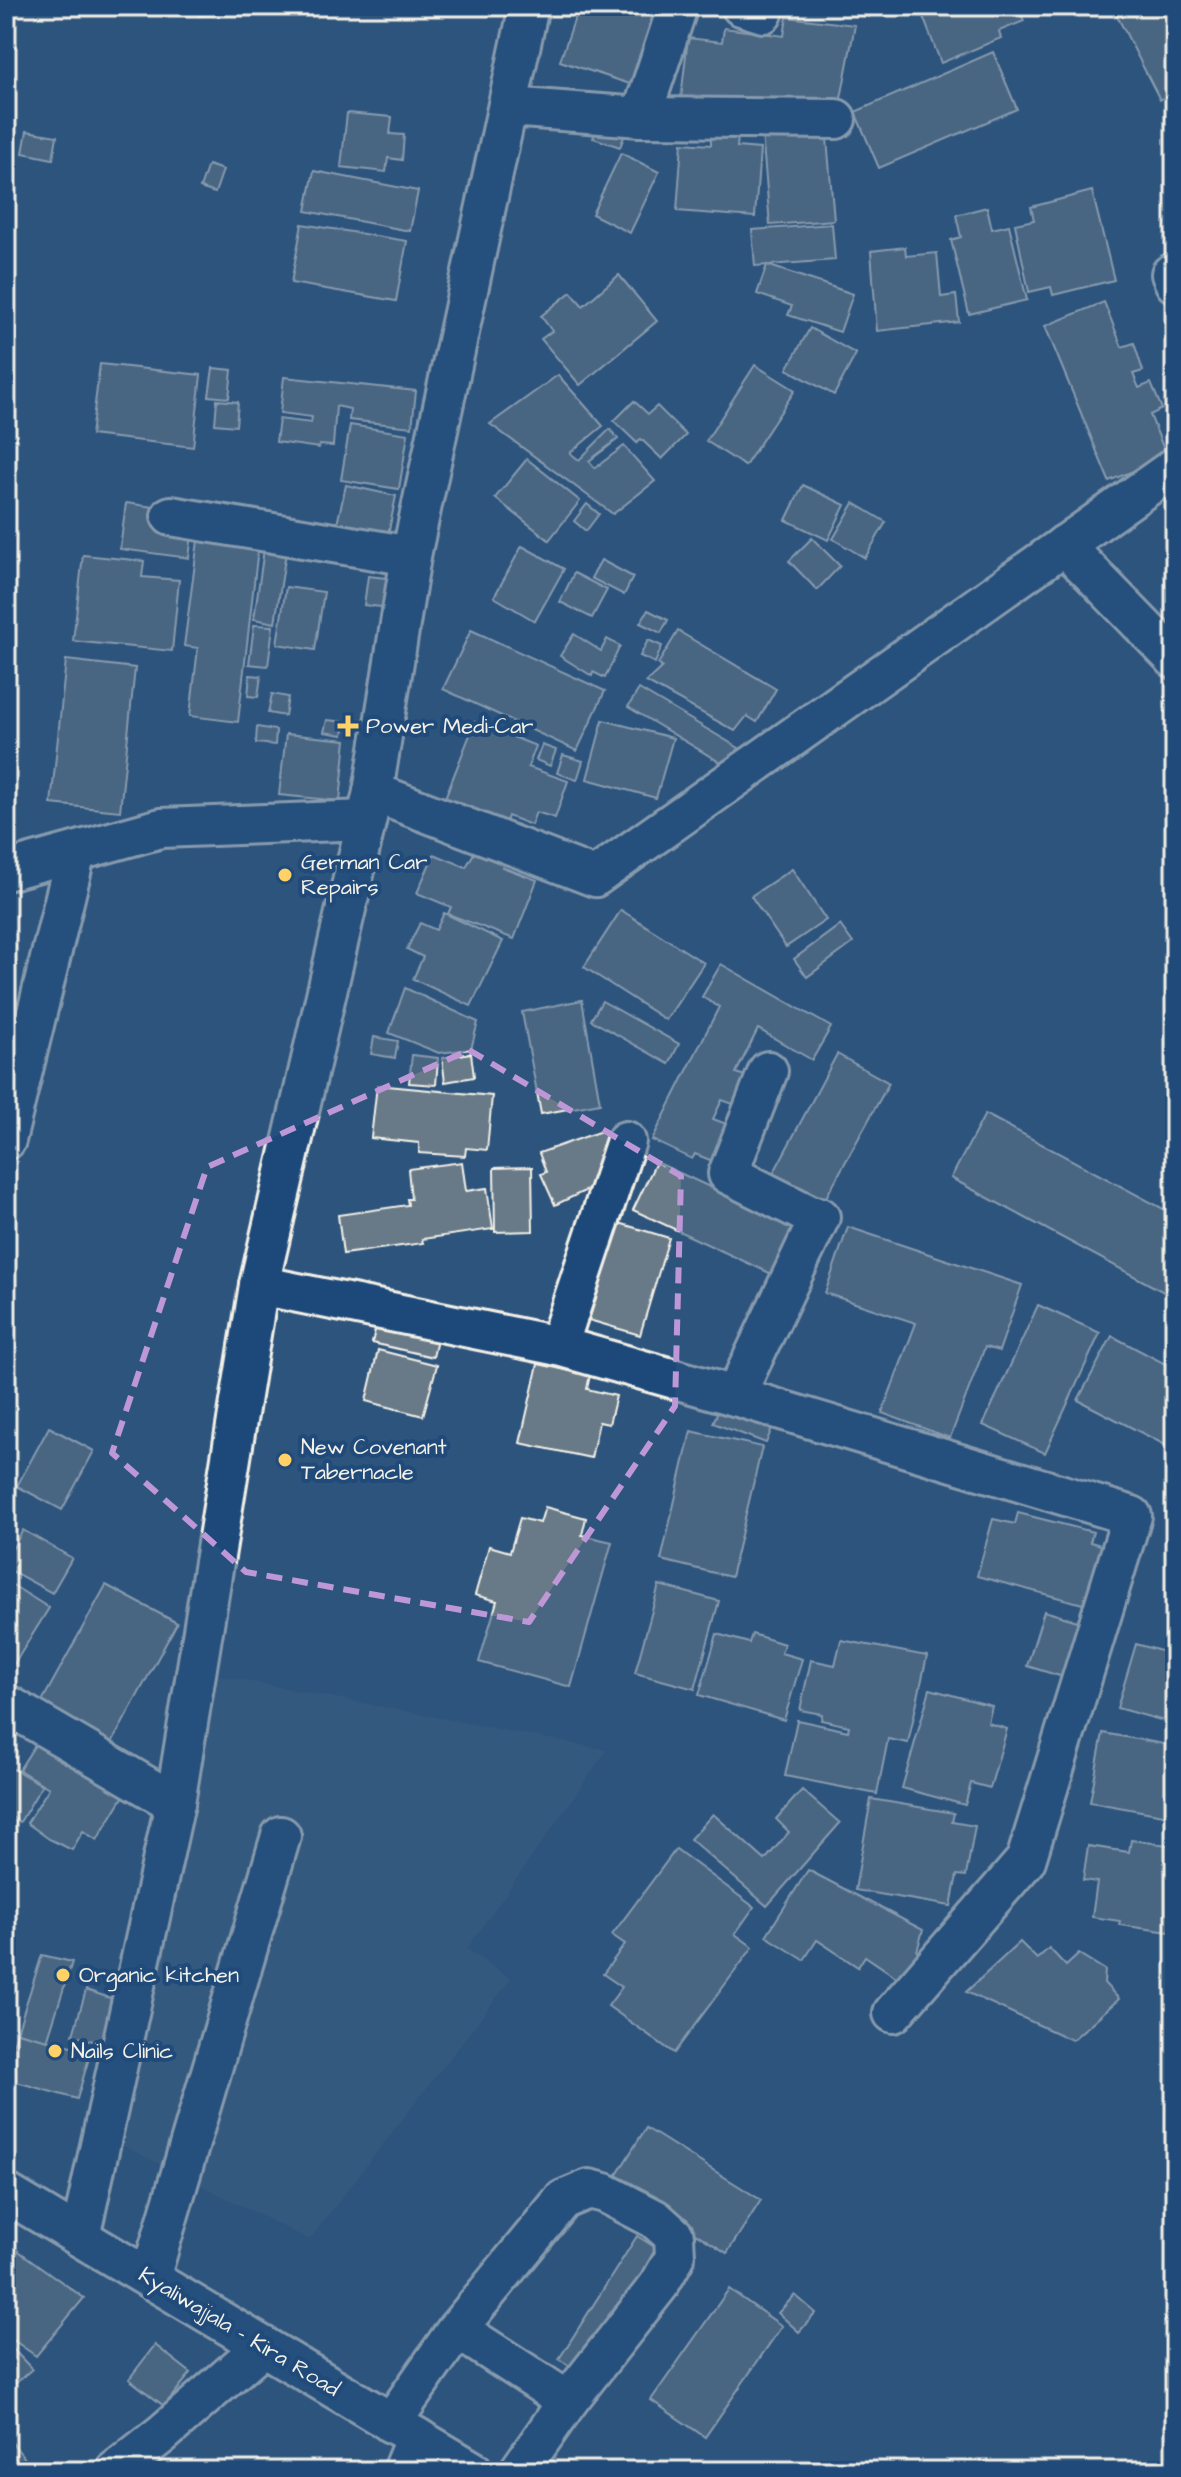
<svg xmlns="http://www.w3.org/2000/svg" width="1181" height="2477" viewBox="0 0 1181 2477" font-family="'Architects Daughter',sans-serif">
<rect width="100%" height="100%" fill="#2d547d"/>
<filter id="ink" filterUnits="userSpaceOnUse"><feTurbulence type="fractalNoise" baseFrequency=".0125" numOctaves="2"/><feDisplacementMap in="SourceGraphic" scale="16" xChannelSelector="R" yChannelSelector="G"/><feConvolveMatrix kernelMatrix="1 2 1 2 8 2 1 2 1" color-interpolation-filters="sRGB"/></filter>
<g filter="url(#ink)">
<path fill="#3e5f80" d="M 211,1674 L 607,1750 L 467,1949 L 511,1979 L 309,2240 L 118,2143 Z"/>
<g fill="#677a88" stroke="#f4f1e8" stroke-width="2">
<path d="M 140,6 L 186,6 L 185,15 L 139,13 Z"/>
<path d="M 197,6 L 286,6 L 198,16 Z"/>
<path d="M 579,6 L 620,6 L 659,19 L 636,86 L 560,61 Z"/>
<path d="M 834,6 L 872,6 L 869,17 Z"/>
<path d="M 919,6 L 1018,6 L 1024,21 L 999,31 L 1001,38 L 941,63 Z"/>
<path d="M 1089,6 L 1109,6 L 1092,13 Z"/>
<path d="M 1127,6 L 1175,6 L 1175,92 L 1160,100 L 1115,12 Z"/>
<path d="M 787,17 L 855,25 L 839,109 L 681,98 L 688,38 L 722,42 L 724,28 L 784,36 Z"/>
<path d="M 993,52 L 1017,109 L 879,168 L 855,112 Z"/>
<path d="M 347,113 L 392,117 L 390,134 L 404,135 L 402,160 L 388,158 L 386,172 L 341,167 Z"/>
<path d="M 598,125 L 625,134 L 620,147 L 593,138 Z"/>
<path d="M 826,127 L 834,220 L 770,225 L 762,133 Z"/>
<path d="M 27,131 L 57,136 L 53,159 L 23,153 Z"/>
<path d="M 711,136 L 738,136 L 737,147 L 760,149 L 755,217 L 677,211 L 682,143 L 711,145 Z"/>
<path d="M 621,153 L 659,172 L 630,233 L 592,214 Z"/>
<path d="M 208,165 L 223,170 L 215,193 L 200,188 Z"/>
<path d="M 314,171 L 418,191 L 410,231 L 306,211 Z"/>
<path d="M 1092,191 L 1114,280 L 1053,295 L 1051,287 L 1029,292 L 1015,224 L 1034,220 L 1031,207 Z"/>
<path d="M 987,207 L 992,229 L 1009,225 L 1027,300 L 969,314 L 951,240 L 961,237 L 956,215 Z"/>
<path d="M 302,224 L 407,241 L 396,301 L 291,283 Z"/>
<path d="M 832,224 L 835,260 L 755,266 L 752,230 Z"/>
<path d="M 905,247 L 906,256 L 937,253 L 941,297 L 956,295 L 959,322 L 877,331 L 871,251 Z"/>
<path d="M 767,265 L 853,294 L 840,332 L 788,315 L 792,306 L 757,294 Z"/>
<path d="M 619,275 L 657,321 L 580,385 L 541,339 L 552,331 L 541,316 L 571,292 L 583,306 Z"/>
<path d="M 1104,302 L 1122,347 L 1134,343 L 1143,371 L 1133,374 L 1139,388 L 1151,383 L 1162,409 L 1150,415 L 1167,457 L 1109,481 L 1045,326 Z"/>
<path d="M 810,328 L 856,354 L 834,395 L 787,369 Z"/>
<path d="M 100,364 L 201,375 L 193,447 L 91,435 Z"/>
<path d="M 755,365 L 795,390 L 745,466 L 706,441 Z"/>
<path d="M 213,368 L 232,370 L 229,398 L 209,396 Z"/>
<path d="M 558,375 L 603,426 L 570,453 L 579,460 L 610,429 L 618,439 L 589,461 L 595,468 L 624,446 L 655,481 L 613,514 L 490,424 Z"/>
<path d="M 284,377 L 416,391 L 412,427 L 349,420 L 350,409 L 336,406 L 333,446 L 320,445 L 319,448 L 276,442 L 279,419 L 311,423 L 312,417 L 280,413 Z"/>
<path d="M 217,400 L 238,402 L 236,426 L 215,424 Z"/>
<path d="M 634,401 L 648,414 L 657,406 L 686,435 L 662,459 L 641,439 L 637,443 L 614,421 Z"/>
<path d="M 350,425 L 408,434 L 399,489 L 341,480 Z"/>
<path d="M 527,459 L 580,501 L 549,540 L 495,498 Z"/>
<path d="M 346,485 L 396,496 L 388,535 L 337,524 Z"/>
<path d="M 803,485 L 845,505 L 828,540 L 786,520 Z"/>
<path d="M 126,503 L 161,508 L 158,530 L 192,534 L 189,558 L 120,549 Z"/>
<path d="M 854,503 L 886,522 L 865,558 L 833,539 Z"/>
<path d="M 587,504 L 599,514 L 586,531 L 574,521 Z"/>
<path d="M 199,533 L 227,536 L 226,545 L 258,548 L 238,722 L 190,716 L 198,648 L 184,646 Z"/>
<path d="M 812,538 L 840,566 L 817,590 L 789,561 Z"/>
<path d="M 522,546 L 564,569 L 535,621 L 494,597 Z"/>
<path d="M 264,549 L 286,552 L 275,623 L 254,619 Z"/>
<path d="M 83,555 L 144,561 L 142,577 L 179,580 L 172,651 L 73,641 Z"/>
<path d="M 601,560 L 633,577 L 624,595 L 591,578 Z"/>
<path d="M 574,573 L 607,590 L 592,618 L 560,602 Z"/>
<path d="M 368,576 L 395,579 L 390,608 L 364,605 Z"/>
<path d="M 286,587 L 324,592 L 315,650 L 277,644 Z"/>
<path d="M 648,610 L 668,620 L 661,633 L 640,623 Z"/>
<path d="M 254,625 L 273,626 L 268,666 L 249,664 Z"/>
<path d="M 471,630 L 605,691 L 577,751 L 443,689 Z"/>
<path d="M 678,631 L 776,689 L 757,722 L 747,716 L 735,731 L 646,682 L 662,667 L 658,664 Z"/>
<path d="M 574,634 L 601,651 L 607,639 L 620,646 L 605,678 L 593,672 L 592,676 L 560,656 Z"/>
<path d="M 648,640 L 662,646 L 655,663 L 640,656 Z"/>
<path d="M 66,660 L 135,668 L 120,811 L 51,804 Z"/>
<path d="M 250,675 L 261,676 L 258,697 L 248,696 Z"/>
<path d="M 639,689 L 739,748 L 728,767 L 628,707 Z"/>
<path d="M 272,694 L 288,697 L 285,716 L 268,713 Z"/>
<path d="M 327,720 L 345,722 L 343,735 L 324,732 Z"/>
<path d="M 603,720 L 673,738 L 656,798 L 587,779 Z"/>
<path d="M 475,722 L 536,746 L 528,767 L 568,781 L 555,818 L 536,812 L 531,825 L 508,816 L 506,822 L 445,798 Z"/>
<path d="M 257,727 L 276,730 L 275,745 L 256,743 Z"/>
<path d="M 286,734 L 346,740 L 340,801 L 279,795 Z"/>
<path d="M 542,745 L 556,750 L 550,766 L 536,760 Z"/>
<path d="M 563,755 L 583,761 L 577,780 L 557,773 Z"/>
<path d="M 477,848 L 505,858 L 502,867 L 537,880 L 514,939 L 448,914 L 451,907 L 417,893 L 434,854 L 466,867 Z"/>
<path d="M 792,869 L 826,920 L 786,947 L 751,896 Z"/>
<path d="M 621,910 L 704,963 L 666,1020 L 584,967 Z"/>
<path d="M 444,913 L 503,941 L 471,1006 L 413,979 L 423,957 L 407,949 L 420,923 L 436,930 Z"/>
<path d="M 840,925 L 853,943 L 807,977 L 794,959 Z"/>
<path d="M 721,964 L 831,1027 L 812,1060 L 758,1029 L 736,1073 L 745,1076 L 736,1105 L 722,1100 L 713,1119 L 729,1125 L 715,1162 L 695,1154 L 692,1159 L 652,1140 L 719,1007 L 702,997 Z"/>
<path d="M 405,988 L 478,1022 L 471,1049 L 439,1053 L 389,1033 Z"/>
<path d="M 6,998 L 36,1006 L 27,1037 L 6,1031 Z"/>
<path d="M 582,1000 L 600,1103 L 541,1114 L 522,1012 Z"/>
<path d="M 602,1001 L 679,1044 L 669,1064 L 591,1020 Z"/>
<path d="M 374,1037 L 398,1041 L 395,1058 L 371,1054 Z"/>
<path d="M 471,1053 L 474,1077 L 445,1082 L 442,1058 Z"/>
<path d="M 837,1054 L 889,1083 L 824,1201 L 773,1174 Z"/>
<path d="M 412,1055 L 438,1058 L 436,1085 L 409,1083 Z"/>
<path d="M 377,1085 L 492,1096 L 487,1150 L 466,1148 L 465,1156 L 419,1153 L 419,1143 L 371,1138 Z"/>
<path d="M 985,1114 L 1175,1215 L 1175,1298 L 951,1178 Z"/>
<path d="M 604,1130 L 614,1157 L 608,1180 L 555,1205 L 541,1174 L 546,1172 L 539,1153 Z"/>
<path d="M 462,1162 L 466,1191 L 487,1188 L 493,1229 L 422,1239 L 423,1243 L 343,1254 L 338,1215 L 408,1205 L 407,1199 L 411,1199 L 408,1169 Z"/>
<path d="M 656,1162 L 800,1229 L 778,1277 L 633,1210 Z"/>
<path d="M 532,1167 L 533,1231 L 495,1232 L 494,1168 Z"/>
<path d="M 619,1223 L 669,1238 L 640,1335 L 589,1320 Z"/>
<path d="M 848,1227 L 1022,1285 L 999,1351 L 985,1347 L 950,1438 L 882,1413 L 916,1323 L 825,1293 Z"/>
<path d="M 1038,1305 L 1100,1333 L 1045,1453 L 983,1425 Z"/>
<path d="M 376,1326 L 437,1340 L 433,1357 L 372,1343 Z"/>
<path d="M 1112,1336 L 1175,1369 L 1175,1450 L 1078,1400 Z"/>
<path d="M 378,1350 L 437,1365 L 423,1416 L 366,1401 Z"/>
<path d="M 538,1364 L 590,1375 L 587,1389 L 616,1396 L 609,1424 L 599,1422 L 591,1458 L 520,1443 Z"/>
<path d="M 721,1404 L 774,1423 L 766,1443 L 713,1423 Z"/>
<path d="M 49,1427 L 94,1451 L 62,1510 L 17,1486 Z"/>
<path d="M 691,1431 L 762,1447 L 731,1577 L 661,1560 Z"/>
<path d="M 6,1458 L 14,1463 L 6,1476 Z"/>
<path d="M 545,1507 L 586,1518 L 582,1535 L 612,1542 L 571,1687 L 479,1662 L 497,1601 L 475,1595 L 489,1546 L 510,1552 L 520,1518 L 540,1523 Z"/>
<path d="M 1018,1513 L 1093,1532 L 1090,1542 L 1115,1549 L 1098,1608 L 977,1576 L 993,1519 L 1015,1524 Z"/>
<path d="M 23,1530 L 72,1558 L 52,1593 L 6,1568 L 6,1560 Z"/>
<path d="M 6,1581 L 49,1608 L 6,1677 Z"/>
<path d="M 106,1585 L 177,1623 L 108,1750 L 36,1712 Z"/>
<path d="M 659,1585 L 719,1601 L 695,1689 L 635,1673 Z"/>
<path d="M 1044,1611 L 1091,1625 L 1073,1680 L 1027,1666 Z"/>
<path d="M 717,1634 L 749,1643 L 752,1634 L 784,1644 L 781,1653 L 802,1659 L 784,1720 L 699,1695 Z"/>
<path d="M 841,1640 L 927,1656 L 908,1743 L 888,1739 L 877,1794 L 785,1776 L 797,1720 L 848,1731 L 849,1726 L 821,1720 L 822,1714 L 800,1710 L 811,1660 L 835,1665 Z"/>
<path d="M 1136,1644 L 1175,1655 L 1175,1724 L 1117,1708 Z"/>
<path d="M 930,1689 L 992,1706 L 988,1723 L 1007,1729 L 990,1788 L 971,1783 L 965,1805 L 902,1788 Z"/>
<path d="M 1103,1733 L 1175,1746 L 1175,1817 L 1090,1802 Z"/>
<path d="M 40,1737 L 128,1789 L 97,1840 L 83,1831 L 72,1850 L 49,1839 L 27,1823 L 49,1788 L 19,1770 Z"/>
<path d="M 6,1765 L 42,1785 L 20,1822 L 6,1814 Z"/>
<path d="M 802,1790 L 840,1823 L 767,1906 L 690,1839 L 713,1814 L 765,1860 L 789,1832 L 776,1819 Z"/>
<path d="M 871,1799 L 954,1813 L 952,1822 L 975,1826 L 966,1876 L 957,1875 L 951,1906 L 855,1890 Z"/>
<path d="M 1131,1840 L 1175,1846 L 1175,1897 L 1170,1932 L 1119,1925 L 1120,1921 L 1092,1917 L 1097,1882 L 1083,1880 L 1088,1846 L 1129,1852 Z"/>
<path d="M 676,1849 L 754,1907 L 735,1934 L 753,1947 L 674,2053 L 608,2006 L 622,1987 L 603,1974 L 625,1944 L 612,1935 Z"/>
<path d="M 808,1870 L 923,1930 L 917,1951 L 926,1957 L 908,1985 L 865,1956 L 858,1967 L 817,1940 L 804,1960 L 766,1936 Z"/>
<path d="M 1020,1942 L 1037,1959 L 1049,1948 L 1066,1966 L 1079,1954 L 1105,1970 L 1104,1983 L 1119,1999 L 1072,2040 L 966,1992 Z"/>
<path d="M 42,1955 L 72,1962 L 47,2041 L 17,2032 Z"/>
<path d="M 86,1990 L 116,2000 L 103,2044 L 73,2035 Z"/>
<path d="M 17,2032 L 91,2051 L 77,2099 L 6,2079 L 6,2070 Z"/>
<path d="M 646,2128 L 761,2200 L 727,2253 L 613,2181 Z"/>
<path d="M 637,2236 L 682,2264 L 604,2388 L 559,2359 Z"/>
<path d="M 6,2242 L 84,2298 L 36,2356 L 6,2335 Z"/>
<path d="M 729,2289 L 782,2326 L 705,2437 L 651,2400 Z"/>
<path d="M 795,2295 L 816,2313 L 799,2332 L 778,2313 Z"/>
<path d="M 6,2342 L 32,2369 L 6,2392 Z"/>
<path d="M 155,2345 L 191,2373 L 164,2406 L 129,2379 Z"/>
<path d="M 6,2435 L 34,2470 L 6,2471 Z"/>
</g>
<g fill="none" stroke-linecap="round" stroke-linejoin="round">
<defs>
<g id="minor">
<path d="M 741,6 L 763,13"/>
<path d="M 509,107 L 641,117 L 836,119"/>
<path d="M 641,117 L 678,6"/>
<path d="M 1171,274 L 1175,283"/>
<path d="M 171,516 L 411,556"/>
<path d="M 1064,545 L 1175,659"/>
<path d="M 373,792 L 595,877 L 1175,467"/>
<path d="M 6,871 L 161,828 L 366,820"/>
<path d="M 6,1140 L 76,852"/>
<path d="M 259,1285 L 558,1346 L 735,1396 L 1132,1516 L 1026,1860 L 893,2013"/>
<path d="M 558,1346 L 626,1141"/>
<path d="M 735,1396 L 820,1217 L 810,1215 L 728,1174 L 768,1071"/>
<path d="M 6,1704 L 175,1803"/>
<path d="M 6,2193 L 473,2471"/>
<path d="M 80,2237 L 175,1803 L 259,1285 L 373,792 L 411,556 L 529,6"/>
<path d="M 150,2278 L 281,1836"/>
<path d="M 457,2329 L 568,2401"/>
<path d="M 391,2423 L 457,2329 L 563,2200 L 589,2189 L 605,2193 L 655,2219 L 674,2236 L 675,2257 L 659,2285 L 568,2401 L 519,2471"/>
<path d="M 115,2471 L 162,2434 L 263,2346"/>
<path d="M 402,2471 L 416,2437"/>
</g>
</defs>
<use href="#minor" stroke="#f4f1e8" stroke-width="44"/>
<use href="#minor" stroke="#1f4a7a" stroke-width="38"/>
</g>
</g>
<path d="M0 0H1181V2477H0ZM 469,1050 L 681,1176 L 675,1406 L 529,1622 L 246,1572 L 112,1453 L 207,1167 Z" fill="#2d547d" fill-opacity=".55" fill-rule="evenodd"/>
<path fill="none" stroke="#be98d6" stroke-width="6" stroke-dasharray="16 10" stroke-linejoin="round" d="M 469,1050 L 681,1176 L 675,1406 L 529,1622 L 246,1572 L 112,1453 L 207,1167 Z"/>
<g fill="#ffd166" stroke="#1f4a7a" stroke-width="3">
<path d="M344 714h8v8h8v8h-8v8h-8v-8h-8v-8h8z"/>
<circle cx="285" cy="875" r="8"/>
<circle cx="285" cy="1460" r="8"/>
<circle cx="63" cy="1975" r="8"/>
<circle cx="55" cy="2051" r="8"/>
</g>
<g text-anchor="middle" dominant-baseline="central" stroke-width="8" stroke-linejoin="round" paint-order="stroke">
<g font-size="22" fill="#f4f1e8" stroke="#1f4a7a" text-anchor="start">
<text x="366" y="726">Power Medi-Car</text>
<text x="301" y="862">German Car<tspan x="301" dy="25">Repairs</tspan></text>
<text x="301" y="1447">New Covenant<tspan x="301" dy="25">Tabernacle</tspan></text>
<text x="79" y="1975">Organic kitchen</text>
<text x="71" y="2051">Nails Clinic</text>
</g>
<g font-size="22" fill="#f4f1e8" stroke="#1f4a7a">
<text transform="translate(239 2332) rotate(31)">Kyaliwajjala - Kira Road</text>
</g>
</g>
<rect width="1181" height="2477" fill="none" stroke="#1f4a7a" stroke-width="32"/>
<rect x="16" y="16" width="1149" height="2445" fill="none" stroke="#f4f1e8" stroke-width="3" filter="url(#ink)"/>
</svg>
